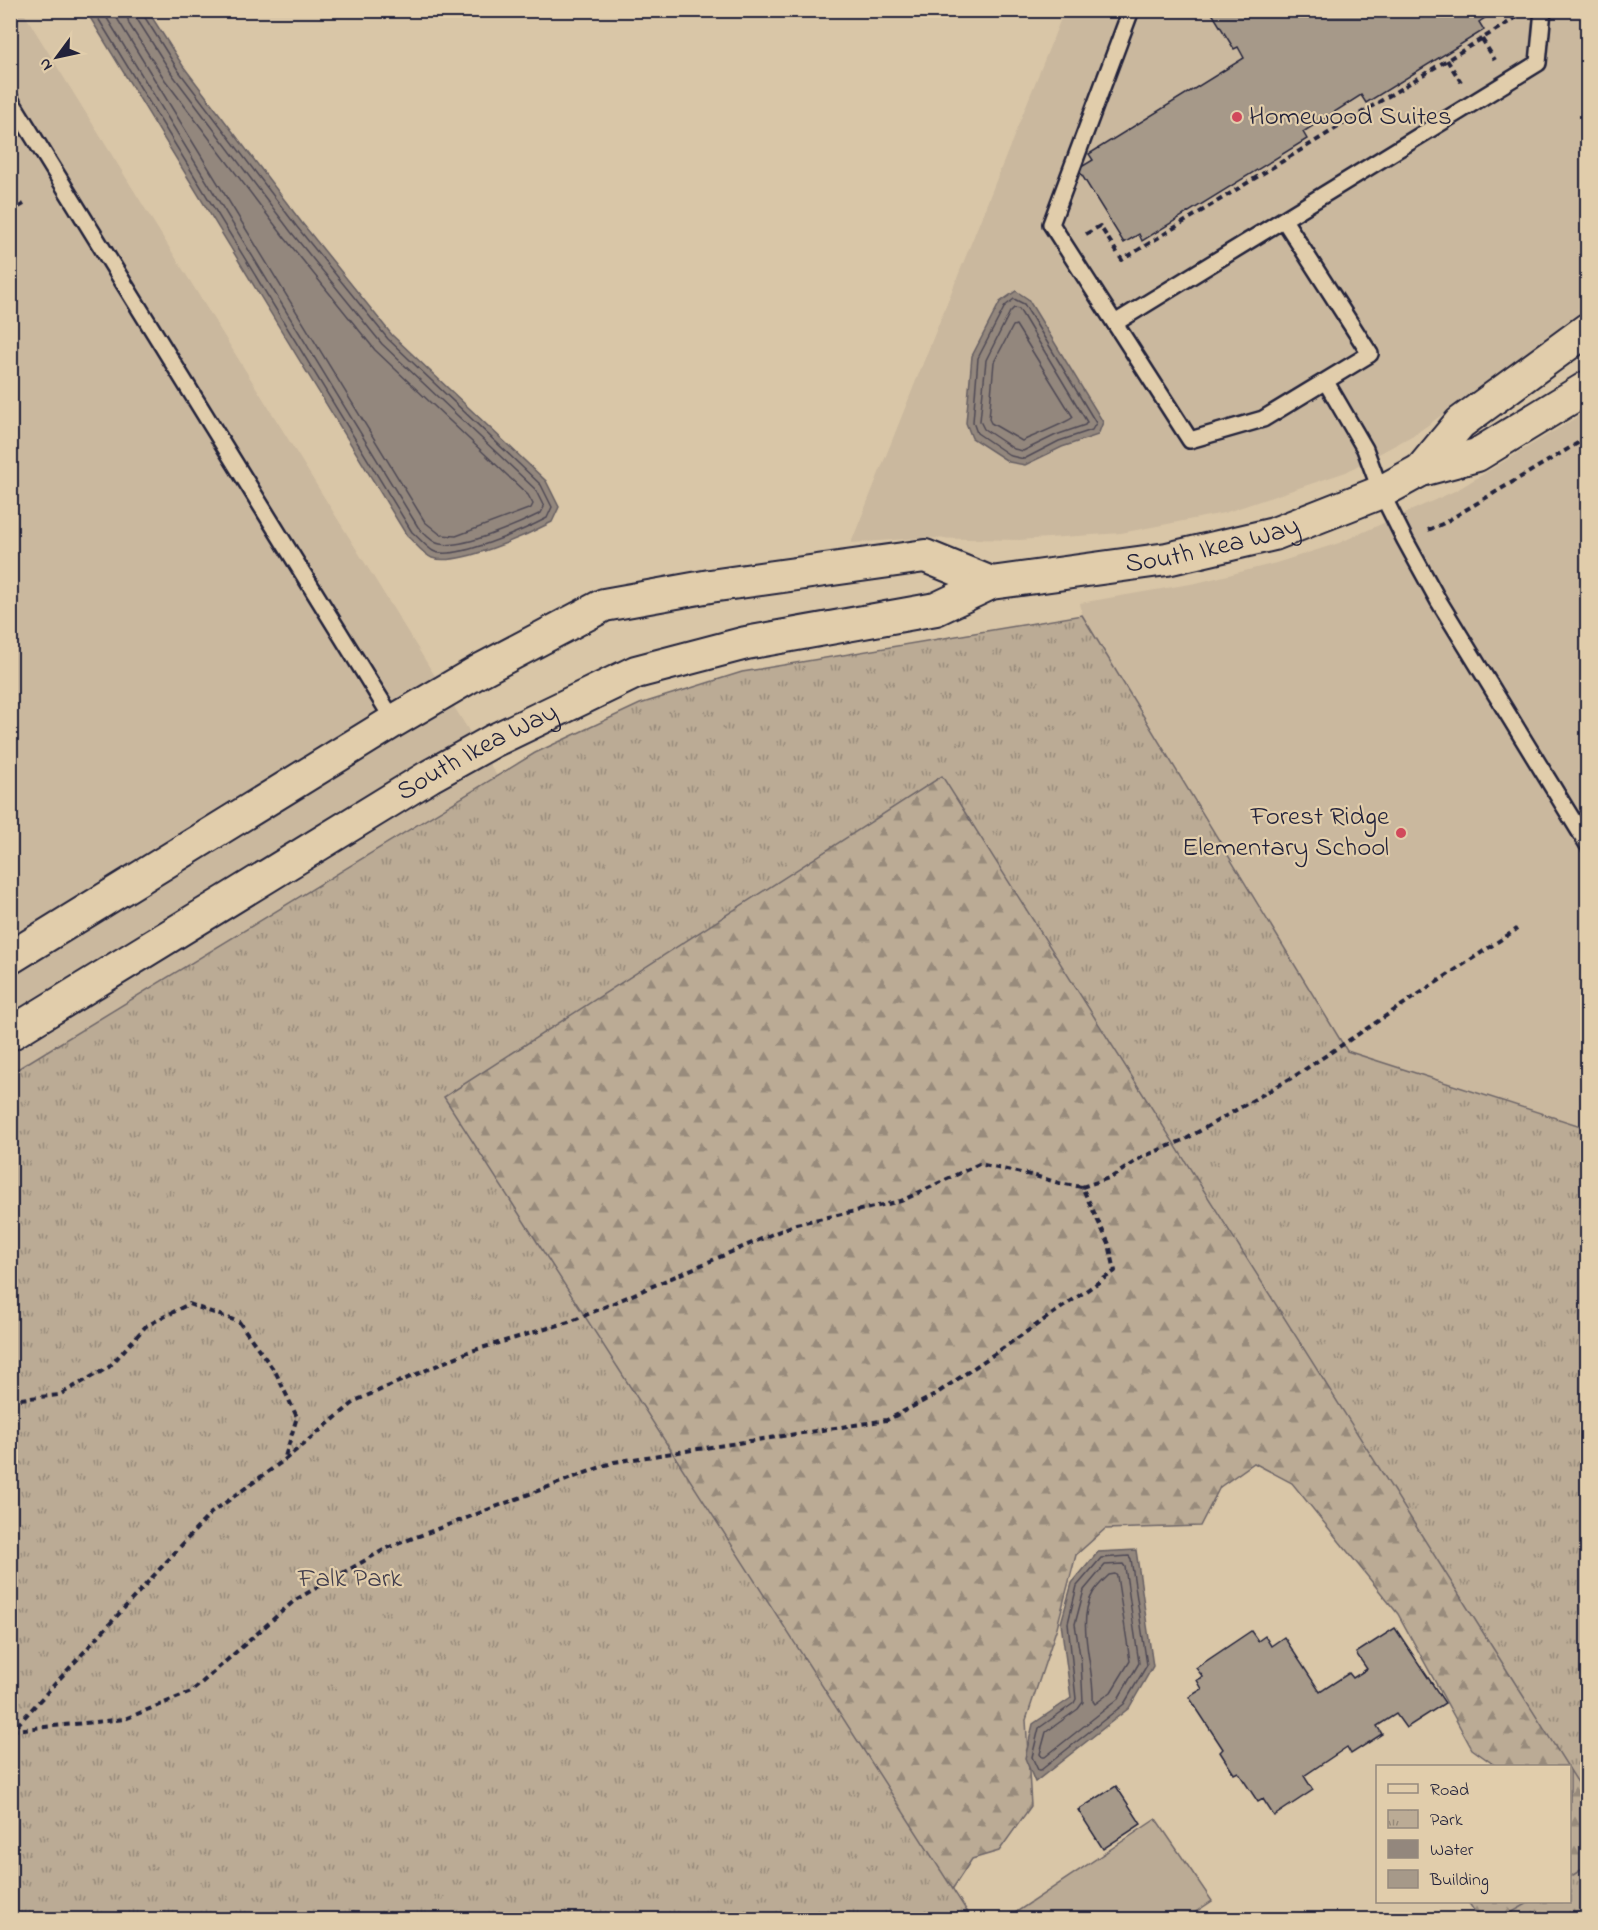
<svg xmlns="http://www.w3.org/2000/svg" width="1598" height="1930" viewBox="0 0 1598 1930" font-family="'Indie Flower',sans-serif">
<defs>
<pattern id="forest-firs" width="22" height="20" patternUnits="userSpaceOnUse" patternTransform="scale(1.5)"><rect width="22" height="20" fill="#bbab95"/><path d="M5 1l3.5 6h-7zM16 11l3.5 6h-7z" fill="#988b7b"/></pattern>
<pattern id="park-tufts" width="24" height="20" patternUnits="userSpaceOnUse" patternTransform="scale(1.5)"><rect width="24" height="20" fill="#bbab95"/><path d="M3 7l-1-3M5 7V3M7 7l1-3M15 17l-1-3M17 17v-4M19 17l1-3" fill="none" stroke="#988b7b"/></pattern>
</defs>
<rect width="100%" height="100%" fill="#d9c6a7"/>
<filter id="ink" filterUnits="userSpaceOnUse"><feTurbulence type="fractalNoise" baseFrequency=".0167" numOctaves="2"/><feDisplacementMap in="SourceGraphic" scale="12" xChannelSelector="R" yChannelSelector="G"/><feConvolveMatrix kernelMatrix="1 2 1 2 8 2 1 2 1" color-interpolation-filters="sRGB"/></filter>
<g filter="url(#ink)">
<g fill="#cab89e">
<path d="M 22,10 L 497,776 L 11,1073 L 10,11 Z"/>
<path d="M 1064,11 L 1587,11 L 1587,309 L 1417,433 L 1346,472 L 1224,513 L 1121,533 L 1019,540 L 920,538 L 851,543 Z"/>
<path d="M 1587,411 L 1587,1128 L 1347,1051 L 1082,615 L 1080,603 L 1196,583 L 1276,563 L 1339,543 L 1457,490 Z"/>
</g>
<path fill="#bbab95" stroke="#6e6668" stroke-width="1.5" d="M 1156,1819 L 1212,1901 L 1185,1919 L 1006,1919 Z"/>
<path fill="url(#forest-firs)" stroke="#6e6668" stroke-width="1.5" d="M 901,691 L 1587,1344 L 1587,1919 L 1480,1919 L 1468,1902 L 1570,1902 L 1570,1766 L 1496,1766 L 1472,1749 L 1398,1614 L 1292,1483 L 1254,1463 L 1220,1487 L 1200,1526 L 1105,1529 L 1076,1555 L 1057,1627 L 1026,1720 L 1031,1806 L 999,1851 L 972,1859 L 940,1908 L 11,1920 L 11,1164 Z"/>
<g fill="url(#park-tufts)" stroke="#6e6668" stroke-width="1.5">
<path d="M 1082,615 L 1347,1051 L 1587,1128 L 1587,1797 L 942,776 L 444,1097 L 972,1919 L 11,1919 L 11,1073 L 535,753 L 640,704 L 742,672 Z"/>
<path d="M 1587,1866 L 1587,1919 L 1500,1919 L 1530,1902 L 1570,1902 L 1570,1877 Z"/>
</g>
<g fill="#93877d" stroke="#665f63" stroke-width="1.5">
<path d="M 86,11 L 148,11 L 183,66 L 302,223 L 392,335 L 546,481 L 559,507 L 552,522 C 527,535 458,567 432,558 C 424,555 414,542 407,536 Z"/>
<path d="M 1016,291 L 1028,299 L 1103,422 L 1098,435 L 1062,447 L 1025,465 L 1009,462 L 972,438 L 966,423 L 972,356 L 1000,302 Z"/>
<path d="M 1136,1550 L 1153,1666 L 1129,1708 L 1035,1782 L 1025,1758 L 1033,1724 L 1071,1698 L 1061,1623 L 1072,1583 L 1098,1552 Z"/>
</g>
<g fill="none" stroke-linecap="round" stroke-linejoin="round">
<g stroke="#4f4a55" stroke-width="1.5">
<path d="M 93,10 L 412,532 C 419,538 426,547 433,551 C 453,562 526,529 547,518 L 552,507 L 541,485 L 388,339 L 297,227 L 178,70 L 144,16 L 143,10"/>
<path d="M 102,10 L 418,527 C 424,533 432,543 440,544 C 463,549 519,524 541,513 L 544,507 L 535,489 L 382,344 L 291,232 L 172,74 L 137,19 L 135,10"/>
<path d="M 112,10 L 425,522 L 441,535 L 456,536 L 531,508 L 533,504 L 528,495 L 375,350 L 284,237 L 165,80 L 129,24 L 126,10"/>
<path d="M 1014,299 L 1024,304 L 1096,423 L 1092,430 L 1059,441 L 1024,459 L 1011,456 L 977,433 L 973,422 L 978,358 L 1005,306 Z"/>
<path d="M 1014,308 L 1019,309 L 1087,422 L 1085,425 L 1056,435 L 1023,451 L 1014,449 L 984,429 L 980,421 L 986,360 L 1010,312 Z"/>
<path d="M 1016,325 L 1073,417 C 1069,422 1031,437 1022,441 L 991,423 L 989,419 L 994,362 L 1013,326 Z"/>
<path d="M 1129,1556 L 1131,1559 L 1147,1665 L 1124,1704 L 1041,1770 L 1038,1770 L 1032,1757 L 1039,1728 L 1074,1703 L 1076,1699 L 1068,1623 L 1077,1586 L 1101,1558 Z"/>
<path d="M 1123,1564 L 1125,1567 L 1139,1663 L 1118,1699 L 1045,1757 L 1042,1757 L 1040,1754 L 1046,1732 L 1078,1709 L 1083,1702 L 1081,1662 L 1075,1624 L 1084,1590 L 1105,1565 Z"/>
<path d="M 1115,1574 L 1117,1576 L 1130,1661 L 1111,1692 L 1095,1704 L 1093,1701 C 1095,1669 1075,1622 1093,1593 C 1097,1586 1104,1580 1109,1575 Z"/>
</g>
</g>
<g fill="#a69989" stroke="#22223b" stroke-width="1.5">
<path d="M 1210,10 L 1309,10 L 1313,17 L 1323,10 L 1497,10 L 1479,22 L 1484,30 L 1366,103 L 1361,95 L 1303,132 L 1307,139 L 1142,241 L 1139,234 L 1124,243 L 1078,169 L 1093,160 L 1089,154 L 1244,58 L 1238,47 L 1234,49 Z"/>
<path d="M 1395,1628 L 1445,1703 L 1406,1728 L 1396,1714 L 1377,1726 L 1382,1734 L 1351,1754 L 1347,1747 L 1304,1776 L 1313,1790 L 1274,1816 L 1263,1799 L 1258,1802 L 1238,1772 L 1234,1774 L 1220,1752 L 1223,1749 L 1189,1697 L 1202,1689 L 1197,1680 L 1203,1677 L 1196,1668 L 1251,1631 L 1258,1641 L 1265,1636 L 1271,1646 L 1284,1637 L 1320,1692 L 1349,1673 L 1353,1678 L 1367,1669 L 1356,1653 Z"/>
<path d="M 1116,1786 L 1141,1824 L 1103,1849 L 1078,1810 Z"/>
</g>
<g fill="none" stroke-linecap="round" stroke-linejoin="round">
<defs>
<g id="lane">
<path d="M 1131,10 L 1051,224 L 1190,440 L 1263,419 L 1370,354 L 1284,220"/>
<path d="M 10,99 L 394,721"/>
<path d="M 1115,323 L 1538,63 L 1543,10"/>
<path d="M 1326,382 L 1365,449 L 1381,492 L 1405,540 L 1438,600 L 1588,845"/>
</g>
<g id="street">
<path d="M 1421,470 L 1460,423 L 1588,329"/>
<path d="M 10,958 L 394,721 L 481,670 L 604,605 L 710,586 L 925,556 L 991,583"/>
<path id="s1" d="M 10,1034 L 430,776 L 493,741 L 636,672 L 746,643 L 936,609 L 991,583 L 1167,559 L 1274,534 L 1381,492 L 1421,470 L 1477,455 L 1588,387"/>
</g>
</defs>
<use href="#lane" stroke="#22223b" stroke-width="20"/>
<use href="#street" stroke="#22223b" stroke-width="36"/>
<g stroke="#22223b" stroke-width="4" stroke-dasharray="6 4.5" stroke-linecap="butt">
<path d="M 1482,39 L 1495,60"/>
<path d="M 1447,60 L 1461,82"/>
<path d="M 10,212 L 24,204"/>
<path d="M 1086,234 L 1100,226 L 1122,260 L 1517,17"/>
<path d="M 1428,530 L 1442,524 L 1588,437"/>
<path d="M 1082,1187 L 1112,1177 L 1142,1157 L 1186,1139 L 1295,1076 L 1517,929"/>
<path d="M 10,1400 L 59,1395 L 109,1367 L 146,1326 L 189,1304 L 239,1322 L 276,1373 L 297,1417 L 284,1460"/>
<path d="M 10,1733 L 211,1513 L 283,1461 L 357,1400 L 468,1352 L 572,1321 L 796,1224 L 901,1201 L 979,1164 L 1035,1176 L 1059,1183 L 1082,1187 L 1109,1244 L 1115,1271 L 933,1396 L 887,1420 L 614,1462 L 387,1548 L 295,1600 L 191,1692 L 125,1719 L 14,1730"/>
</g>
<use href="#lane" stroke="#e1cdab" stroke-width="15"/>
<use href="#street" stroke="#e1cdab" stroke-width="32"/>
</g>
</g>
<g fill="#d1495b" stroke="#e1cdab" stroke-width="2">
<circle cx="1237" cy="117" r="6"/>
<circle cx="1401" cy="833" r="6"/>
</g>
<g text-anchor="middle" dominant-baseline="central" stroke-width="4.5" stroke-linejoin="round" paint-order="stroke">
<g font-size="27" fill="#22223b" stroke="#e1cdab" text-anchor="start">
<text x="1249" y="117">Homewood Suites</text>
<text x="1389" y="817" text-anchor="end">Forest Ridge<tspan x="1389" dy="31">Elementary School</tspan></text>
</g>
<g font-size="27" fill="#22223b" stroke="#e1cdab">
<text stroke="none"><textPath href="#s1" startOffset="1316">South Ikea Way</textPath></text>
<text stroke="none"><textPath href="#s1" startOffset="546">South Ikea Way</textPath></text>
</g>
<g font-size="27" fill="#413d4d" stroke="#e1cdab">
<text x="350" y="1579">Falk Park</text>
</g>
</g>
<rect width="1598" height="1930" fill="none" stroke="#e1cdab" stroke-width="36"/>
<rect x="18" y="18" width="1562" height="1894" fill="none" stroke="#22223b" stroke-width="2" filter="url(#ink)"/>
<rect x="1376" y="1765" width="195" height="138" fill="#e1cdab" stroke="#95897e" stroke-width="1.5"/>
<rect x="1388" y="1784" width="30" height="9" fill="#e1cdab" stroke="#95897e" stroke-width="1.5"/>
<text x="1430" y="1795" font-size="18" fill="#22223b">Road</text>
<rect x="1388" y="1810" width="30" height="18" fill="url(#park-tufts)" stroke="#95897e" stroke-width="1.5"/>
<text x="1430" y="1825" font-size="18" fill="#22223b">Park</text>
<rect x="1388" y="1840" width="30" height="18" fill="#93877d" stroke="#95897e" stroke-width="1.5"/>
<text x="1430" y="1855" font-size="18" fill="#22223b">Water</text>
<rect x="1388" y="1870" width="30" height="18" fill="#a69989" stroke="#95897e" stroke-width="1.5"/>
<text x="1430" y="1885" font-size="18" fill="#22223b">Building</text>
<g transform="translate(57 57) rotate(237)" stroke="#e1cdab" stroke-width="4.5" paint-order="stroke">
<path d="M0-4.5L10 22L0 15L-10 22Z" fill="#22223b"/>
<text y="-9" font-size="16" font-weight="bold" text-anchor="middle" fill="#22223b">N</text>
</g>
</svg>
